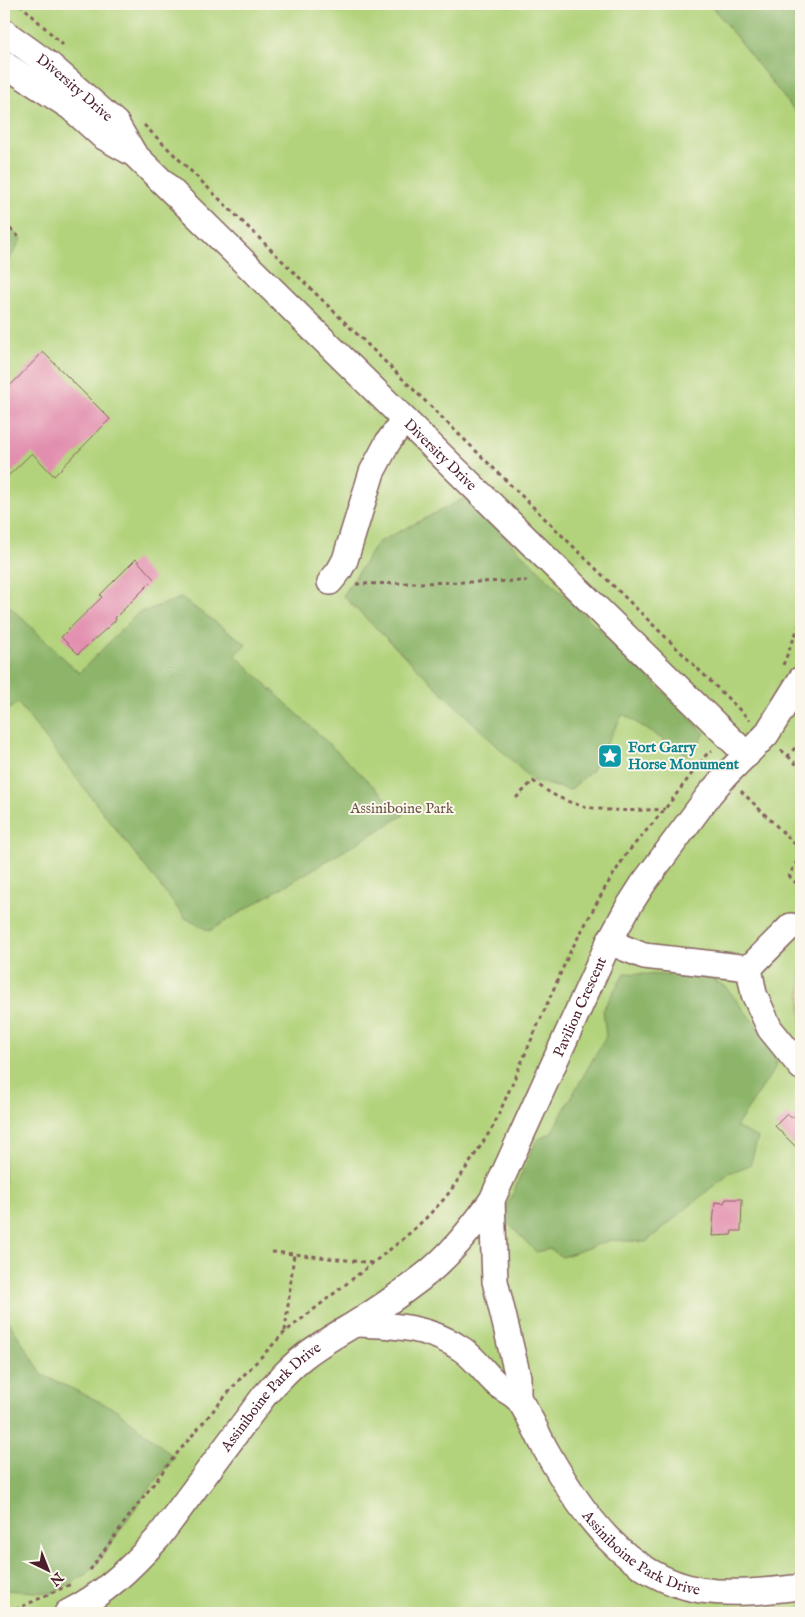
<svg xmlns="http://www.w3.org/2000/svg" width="805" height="1617" viewBox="0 0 805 1617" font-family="'IM FELL English',serif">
<rect width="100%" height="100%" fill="#fbf7ec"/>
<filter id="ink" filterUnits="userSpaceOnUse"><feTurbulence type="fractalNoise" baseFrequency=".02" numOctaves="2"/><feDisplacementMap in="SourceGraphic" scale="10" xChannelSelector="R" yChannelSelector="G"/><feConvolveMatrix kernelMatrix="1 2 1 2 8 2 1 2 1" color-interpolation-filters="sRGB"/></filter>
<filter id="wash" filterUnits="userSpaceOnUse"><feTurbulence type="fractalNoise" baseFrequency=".0096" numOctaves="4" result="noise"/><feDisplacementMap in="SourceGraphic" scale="20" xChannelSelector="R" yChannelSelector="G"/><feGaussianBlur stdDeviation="1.12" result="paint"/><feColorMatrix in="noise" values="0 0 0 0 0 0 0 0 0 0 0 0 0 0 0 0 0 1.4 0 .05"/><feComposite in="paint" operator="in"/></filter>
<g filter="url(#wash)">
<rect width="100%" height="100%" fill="#f1dcbc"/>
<rect fill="#b2d37b" stroke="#7e7953" x="4" y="4" width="797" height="1609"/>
<g fill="#8db56b" stroke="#6c6a4b">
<path d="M 710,4 L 801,4 L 801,119 Z"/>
<path d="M 4,223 L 21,239 L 4,270 Z"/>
<path d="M 465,498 L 705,733 L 690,757 L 623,714 L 592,770 L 570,790 L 533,781 L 343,596 L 377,543 Z"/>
<path d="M 181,598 L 246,644 L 235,655 L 404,815 L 209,931 L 185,918 L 18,703 L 4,713 L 4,601 L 79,673 L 138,613 Z"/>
<path d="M 698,972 L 726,987 L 773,1047 L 777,1065 L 736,1127 L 758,1138 L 750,1165 L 729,1173 L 646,1242 L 611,1240 L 562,1257 L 550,1249 L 536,1252 L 502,1217 L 537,1140 L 551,1133 L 606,1036 L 603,1009 L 625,973 L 676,976 Z"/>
<path d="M 9,1322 L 43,1375 L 117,1410 L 174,1457 L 138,1504 L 96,1565 L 85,1575 L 52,1593 L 4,1590 L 4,1325 Z"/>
</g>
<g id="blocks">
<g fill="#e28faf">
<path d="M 43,352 L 110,419 L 54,476 L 32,453 L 4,480 L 4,392 Z"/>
<path d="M 136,559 L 154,579 L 115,618 L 116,620 L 78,654 L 61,637 L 102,597 L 100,595 Z"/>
<path d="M 801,1109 L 801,1152 L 775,1126 L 787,1114 L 792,1118 Z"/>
<path d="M 726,1199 L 742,1199 L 741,1231 L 732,1231 L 731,1235 L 712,1236 L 715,1202 L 724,1203 Z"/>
</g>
</g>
</g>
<g filter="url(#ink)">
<use href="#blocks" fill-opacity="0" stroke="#84615e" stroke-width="1"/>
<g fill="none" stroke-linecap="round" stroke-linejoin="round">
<defs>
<g id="minor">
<path id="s1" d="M 4,32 L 51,66 L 116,123 L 133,152"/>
<path id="s2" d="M 4,64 L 70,107 L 102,136 L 134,154 L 747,755"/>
<path d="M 330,582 L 339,571 L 345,560 L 372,472 L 388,442 L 404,420"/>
<path d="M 609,942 L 644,956 L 749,968 L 791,926"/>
<path d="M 749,968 L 754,994 L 770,1029 L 801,1067"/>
<path d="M 492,1200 L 495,1281 L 518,1377 L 518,1399"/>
<path id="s3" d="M 355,1324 C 394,1325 431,1327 463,1350 C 477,1360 485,1374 498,1385 C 504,1390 514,1394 519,1400 C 530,1415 537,1434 546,1450 C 580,1511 625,1577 700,1590 C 734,1595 767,1591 801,1587"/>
<path id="s4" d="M 67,1613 C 103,1595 131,1568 158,1538 L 264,1396 C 276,1383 288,1369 302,1358 C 318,1345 336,1335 353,1325 C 376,1311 399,1295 420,1279 C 449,1257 471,1229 492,1200 L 609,942 L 627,909 L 643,884 L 709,795 L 726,775 L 766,735 L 801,679"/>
</g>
</defs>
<use href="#minor" stroke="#84615e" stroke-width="28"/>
<g stroke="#84615e" stroke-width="3" stroke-dasharray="4 4" stroke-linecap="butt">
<path d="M 20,4 L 63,45"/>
<path d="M 144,125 L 750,720"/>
<path d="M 4,223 L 21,239"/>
<path d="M 356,584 L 527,581"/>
<path d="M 783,665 L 801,621"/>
<path d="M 781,750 L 788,756 L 801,741"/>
<path d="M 788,756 L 801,769"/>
<path d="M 741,791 L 801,850"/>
<path d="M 516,798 L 533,781 C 544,789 554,796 567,801 C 596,813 634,811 665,809"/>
<path d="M 801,854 L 789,876 L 801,888"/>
<path d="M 272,1252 L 294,1254"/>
<path d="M 285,1331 L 294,1254 L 372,1263"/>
<path d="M 90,1570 L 138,1504 L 174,1457 L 240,1379 L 285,1332 L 402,1240 L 425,1219 L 446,1197 L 469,1164 L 494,1125 L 569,954 L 605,888 L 627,853 L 665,809 L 706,755 L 712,751"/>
<path d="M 8,1613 L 71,1584"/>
</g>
<use href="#minor" stroke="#fff" stroke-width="25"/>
</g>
</g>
<defs>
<symbol id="sight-square" viewBox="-11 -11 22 22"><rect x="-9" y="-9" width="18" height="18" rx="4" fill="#0f9aa8" stroke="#fbf7ec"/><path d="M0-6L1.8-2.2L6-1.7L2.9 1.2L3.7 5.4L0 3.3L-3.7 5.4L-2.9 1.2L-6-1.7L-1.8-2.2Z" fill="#fff"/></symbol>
</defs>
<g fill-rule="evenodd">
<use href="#sight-square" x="596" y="742" width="28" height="28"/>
</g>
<g text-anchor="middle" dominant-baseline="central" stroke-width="4" stroke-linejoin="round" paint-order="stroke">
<g font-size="15" fill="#4a1f2b" stroke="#fbf7ec">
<text stroke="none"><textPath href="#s1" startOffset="90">Diversity Drive</textPath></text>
<text stroke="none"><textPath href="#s2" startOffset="588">Diversity Drive</textPath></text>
<text stroke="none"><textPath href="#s4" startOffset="811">Pavilion Crescent</textPath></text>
<text stroke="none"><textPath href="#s4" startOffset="300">Assiniboine Park Drive</textPath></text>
<text stroke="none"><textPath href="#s3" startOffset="390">Assiniboine Park Drive</textPath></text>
</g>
<g font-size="15" font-weight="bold" fill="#0d838f" stroke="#fbf7ec" text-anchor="start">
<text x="628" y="747">Fort Garry<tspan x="628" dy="17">Horse Monument</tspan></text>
</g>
<g font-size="15" fill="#695543" stroke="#fbf7ec">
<text x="402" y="808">Assiniboine Park</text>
</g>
</g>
<rect width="805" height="1617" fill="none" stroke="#fbf7ec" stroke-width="20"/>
<g transform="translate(48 1570) rotate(137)" stroke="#fbf7ec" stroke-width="4" paint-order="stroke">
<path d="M0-4L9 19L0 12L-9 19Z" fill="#4a1f2b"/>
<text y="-8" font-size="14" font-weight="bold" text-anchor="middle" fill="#4a1f2b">N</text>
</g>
</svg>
